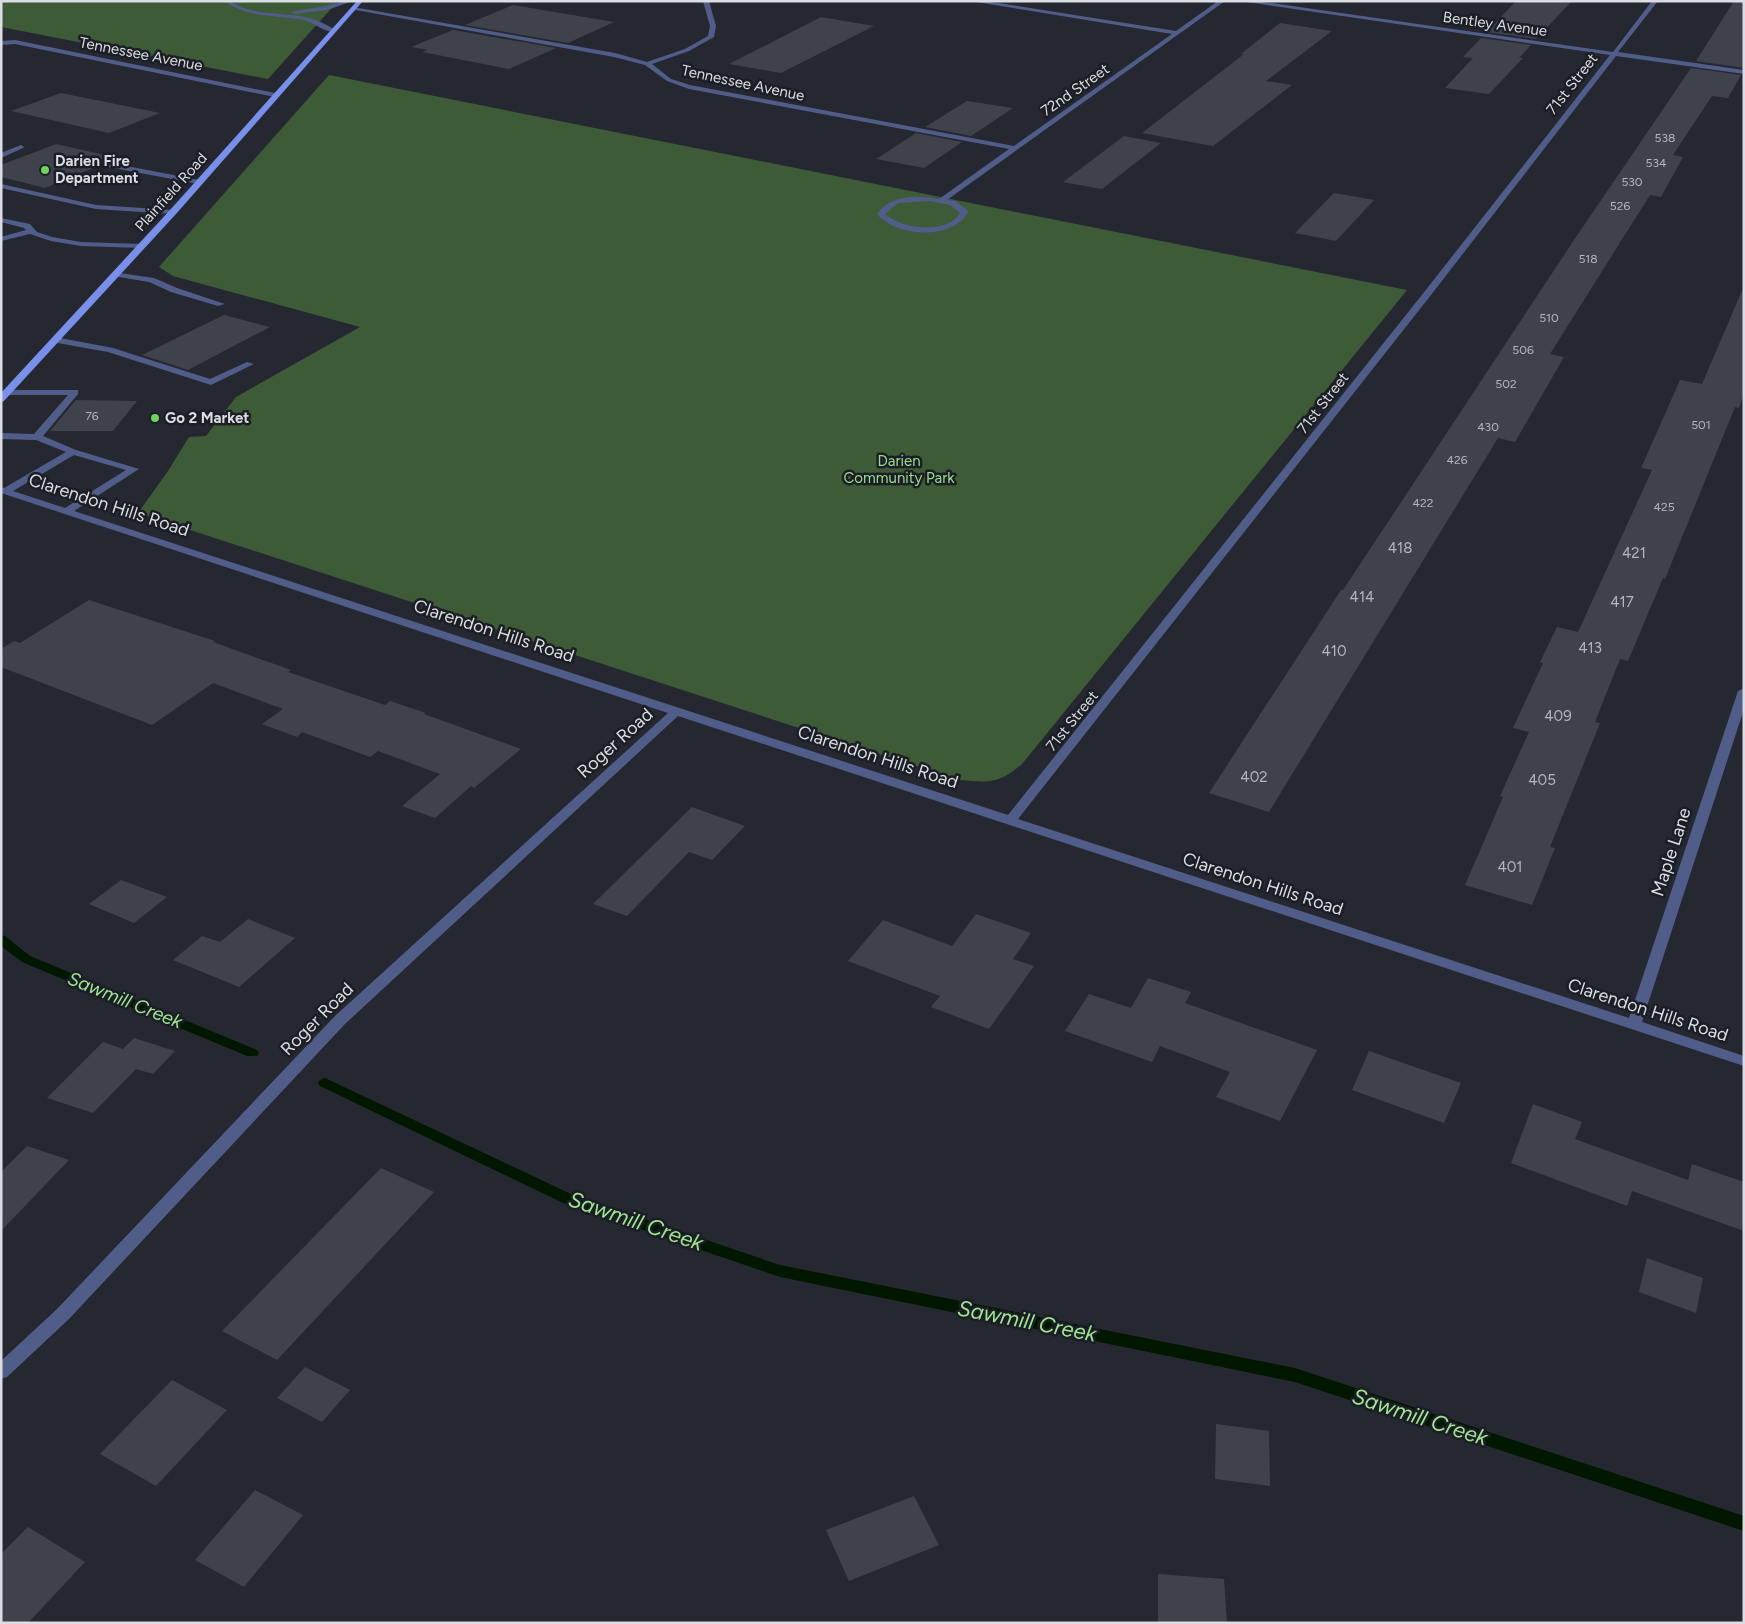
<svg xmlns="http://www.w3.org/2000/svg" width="1745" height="1624" viewBox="0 0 1745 1624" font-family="Figtree,sans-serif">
<rect width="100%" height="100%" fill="#252830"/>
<g fill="#3e5b38">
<path d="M 1,1 L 338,1 L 268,79 L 1,27 Z"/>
<path d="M 329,75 L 1407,290 L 1022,764 C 997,785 990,782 959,780 L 138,513 L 168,471 L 189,437 L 206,436 L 236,397 L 360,327 L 173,276 L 159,267 Z"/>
</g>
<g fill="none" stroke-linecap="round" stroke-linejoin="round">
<g fill="#011700" fill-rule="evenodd">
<path d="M 1,935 L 5,936 L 30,956 L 257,1050 L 259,1053 L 257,1056 L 247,1056 L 22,962 L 1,946 Z"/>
<path d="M 325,1078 L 571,1194 L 780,1265 L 1295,1368 L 1744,1516 L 1744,1531 L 1295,1382 L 780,1277 L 561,1202 L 320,1086 L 318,1083 L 320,1080 Z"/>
</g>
</g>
<g fill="#3f424b">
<path d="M 1516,1 L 1572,1 L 1536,39 L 1487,32 Z"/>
<path d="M 1734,1 L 1744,1 L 1744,68 L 1696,61 Z"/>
<path d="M 513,5 L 614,22 L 568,43 L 465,25 Z"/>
<path d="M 821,17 L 874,26 L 781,73 L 729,64 Z"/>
<path d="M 1280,23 L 1332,31 L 1266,81 L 1292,85 L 1213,146 L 1142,133 L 1244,54 L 1241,54 Z"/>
<path d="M 453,30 L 556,48 L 509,69 L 422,52 L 428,50 L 411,47 Z"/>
<path d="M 1481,38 L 1531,45 L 1519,58 L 1523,58 L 1489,94 L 1445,88 L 1473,58 L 1463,57 Z"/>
<path d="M 1691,68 L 1741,75 L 1728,98 L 1712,96 L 1673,155 L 1683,157 L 1661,197 L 1650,195 L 1550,354 L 1564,357 L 1515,442 L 1498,438 L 1269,812 L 1209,793 L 1341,590 L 1343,590 L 1576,237 Z"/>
<path d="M 61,93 L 160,113 L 109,133 L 11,111 Z"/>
<path d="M 967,101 L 1013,108 L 971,136 L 925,127 Z"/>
<path d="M 916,133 L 962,142 L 924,168 L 876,159 Z"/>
<path d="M 1124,136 L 1161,143 L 1102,189 L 1063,182 Z"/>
<path d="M 56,144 L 118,158 L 76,175 L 74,179 L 64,180 L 45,188 L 1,177 L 1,165 Z"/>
<path d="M 1334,193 L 1374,200 L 1336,241 L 1295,233 Z"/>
<path d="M 1744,286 L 1744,394 L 1739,408 L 1735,407 L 1665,579 L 1663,578 L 1628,661 L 1620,659 L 1595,722 L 1600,723 L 1550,847 L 1555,848 L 1532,905 L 1465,885 L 1503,797 L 1500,796 L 1529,732 L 1513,728 L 1543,663 L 1540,662 L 1557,627 L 1578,632 L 1652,470 L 1641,468 L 1680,380 L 1702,384 Z"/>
<path d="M 224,315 L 270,327 L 188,370 L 142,355 Z"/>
<path d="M 76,400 L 137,401 L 113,431 L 50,431 Z"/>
<path d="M 89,600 L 215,641 L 213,642 L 291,670 L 288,672 L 385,705 L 390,701 L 426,713 L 424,714 L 521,749 L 474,788 L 471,786 L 435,818 L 402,806 L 440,774 L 378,751 L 370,757 L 302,732 L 297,737 L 262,724 L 283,709 L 213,683 L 152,725 L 1,667 L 1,649 L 14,641 L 20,643 Z"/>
<path d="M 692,807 L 745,826 L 712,860 L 689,852 L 627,916 L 593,904 Z"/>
<path d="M 121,880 L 167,897 L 134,923 L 89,904 Z"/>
<path d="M 976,914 L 1031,933 L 1013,959 L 1034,966 L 989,1029 L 931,1007 L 940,996 L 848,961 L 883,920 L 952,946 Z"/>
<path d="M 248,919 L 295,938 L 239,987 L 173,960 L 202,936 L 220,942 Z"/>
<path d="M 1148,978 L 1191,992 L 1185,1003 L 1317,1050 L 1280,1121 L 1216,1097 L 1230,1072 L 1160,1046 L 1152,1062 L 1065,1031 L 1089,994 L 1131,1008 Z"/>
<path d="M 134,1038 L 175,1051 L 153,1074 L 136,1069 L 93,1113 L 47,1098 L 103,1042 L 123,1049 Z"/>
<path d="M 1369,1051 L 1461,1083 L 1444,1123 L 1352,1090 Z"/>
<path d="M 1533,1104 L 1582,1122 L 1575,1139 L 1688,1180 L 1692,1164 L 1744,1182 L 1744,1231 L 1632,1191 L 1627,1206 L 1511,1163 Z"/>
<path d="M 27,1146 L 69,1160 L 1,1231 L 1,1172 Z"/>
<path d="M 381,1168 L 434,1192 L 277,1360 L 222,1331 Z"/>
<path d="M 1647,1258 L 1703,1278 L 1696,1313 L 1639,1292 Z"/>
<path d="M 305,1367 L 350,1390 L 322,1422 L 277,1398 Z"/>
<path d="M 172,1380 L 227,1410 L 156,1486 L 100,1454 Z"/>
<path d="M 1216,1424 L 1269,1431 L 1270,1486 L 1215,1479 Z"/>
<path d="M 255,1490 L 303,1515 L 244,1587 L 195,1560 Z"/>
<path d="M 914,1496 L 939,1545 L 849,1581 L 826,1530 Z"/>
<path d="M 28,1527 L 85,1562 L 28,1623 L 1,1623 L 1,1554 Z"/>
<path d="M 1158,1574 L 1224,1579 L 1227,1623 L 1158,1623 Z"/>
</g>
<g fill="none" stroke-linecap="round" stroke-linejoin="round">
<g fill="#515d89" fill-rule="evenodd">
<path d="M 225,1 C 233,1 236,5 243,8 C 274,18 307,9 336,31 C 328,35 313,22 304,20 C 279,15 246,18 225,1 Z"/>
<path d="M 343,1 L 353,1 L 327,10 L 294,14 L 291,12 L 326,6 Z"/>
<path d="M 703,1 L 709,1 L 716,26 L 714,37 L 689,51 L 652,64 L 671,79 L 690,85 L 1014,146 L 1172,34 L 970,1 L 986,1 L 1176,31 L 1218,1 L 1225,1 L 947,200 L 955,201 L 967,210 L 968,212 C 953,241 896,237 877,214 C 891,194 918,195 939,199 L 1009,149 L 689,89 L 667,81 L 645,65 L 614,57 L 350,9 L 353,7 L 615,53 L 647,62 L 685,49 L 708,36 L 710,26 ZM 929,201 L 950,205 L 960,213 C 948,235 901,229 885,214 L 898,203 Z"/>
<path d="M 1240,1 L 1257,1 L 1613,52 L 1652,1 L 1658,1 L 1618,52 L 1744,70 L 1744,74 L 1616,56 L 1431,295 L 1018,819 L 1629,1018 L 1738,691 L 1744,688 L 1744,709 L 1642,1022 L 1744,1056 L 1744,1066 L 678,716 L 345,1024 L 69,1319 L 7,1377 L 1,1379 L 1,1361 L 57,1309 L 335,1016 L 668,713 L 1,493 L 1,487 L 4,488 L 66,452 L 36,440 L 1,439 L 1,433 L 34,434 L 68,395 L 8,395 L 4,392 L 5,390 L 78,390 L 78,394 L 43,436 L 76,450 L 139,469 L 74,511 L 1008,815 L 1425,291 L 1610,55 ZM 74,455 L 126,470 L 65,508 L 13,491 Z"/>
<path d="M 15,40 L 275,93 L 278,95 L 275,97 L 15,44 L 1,45 L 1,41 Z"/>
<path d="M 21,145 L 24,147 L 23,148 L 1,158 L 1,153 Z"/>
<path d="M 111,163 L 199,180 L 203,182 L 199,184 L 108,167 L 108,163 Z"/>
<path d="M 1,184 L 96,205 L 173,210 L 177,212 L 173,214 L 96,209 L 1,188 Z"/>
<path d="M 1,218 L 30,224 L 37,232 L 52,237 L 81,242 L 142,244 L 146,246 L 142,248 L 81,246 L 51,241 L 30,234 L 1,241 L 1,237 L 26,230 L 24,228 L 1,222 Z"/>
<path d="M 113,272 L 154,278 L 177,288 L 225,304 L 218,306 L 171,292 L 149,282 L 113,276 Z"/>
<path d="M 55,337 L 113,348 L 210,379 L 247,362 L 254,364 L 211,385 L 108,352 L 52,342 L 51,340 Z"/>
</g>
<path fill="#7990eb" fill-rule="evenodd" d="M 357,1 L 363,1 L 176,214 L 4,401 L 1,402 L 1,393 L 170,210 Z"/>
</g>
<g fill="#71d35e" stroke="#1c1e26" stroke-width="2">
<circle cx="45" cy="170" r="5"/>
<circle cx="155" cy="418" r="5"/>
</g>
<g text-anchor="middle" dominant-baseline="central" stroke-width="5" stroke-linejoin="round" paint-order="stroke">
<g font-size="12" fill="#b4b6bc">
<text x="1665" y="138">538</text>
<text x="1656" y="163">534</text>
<text x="1632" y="182">530</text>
<text x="1620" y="206">526</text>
<text x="1588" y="259">518</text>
<text x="1549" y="318">510</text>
<text x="1523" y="350">506</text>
<text x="1506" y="384">502</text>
<text x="92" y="416">76</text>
<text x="1701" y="425">501</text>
<text x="1488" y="427">430</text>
<text x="1457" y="460">426</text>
<text x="1423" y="503">422</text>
<text x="1664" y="507">425</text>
</g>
<g font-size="15" fill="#dbdde2" stroke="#1c1e26">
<text transform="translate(1495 24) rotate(8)">Bentley Avenue</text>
<text transform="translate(141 54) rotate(11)">Tennessee Avenue</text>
<text transform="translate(743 83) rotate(12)">Tennessee Avenue</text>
<text transform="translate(1572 84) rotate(-52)">71st Street</text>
<text transform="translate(1075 90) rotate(-35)">72nd Street</text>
<text transform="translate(171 192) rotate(-48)">Plainfield Road</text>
<text transform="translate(1323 403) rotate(-52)">71st Street</text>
<text transform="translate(1072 721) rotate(-51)">71st Street</text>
</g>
<g font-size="15" font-weight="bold" fill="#dbdde2" stroke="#1c1e26" text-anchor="start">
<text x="55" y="161">Darien Fire<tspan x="55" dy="17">Department</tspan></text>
<text x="165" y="418">Go 2 Market</text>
</g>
<g font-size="15" fill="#98dd8b" stroke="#1c1e26">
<text x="899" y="461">Darien<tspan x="899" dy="17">Community Park</tspan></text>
</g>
<g font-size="15" fill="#b4b6bc">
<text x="1400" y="548">418</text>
<text x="1634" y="553">421</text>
<text x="1362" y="597">414</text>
<text x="1622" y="602">417</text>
<text x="1590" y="648">413</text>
<text x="1334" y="651">410</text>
<text x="1558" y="716">409</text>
<text x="1254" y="777">402</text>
<text x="1542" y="780">405</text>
<text x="1510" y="867">401</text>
</g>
<g font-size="18" fill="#dbdde2" stroke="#1c1e26">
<text transform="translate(109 505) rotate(18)">Clarendon Hills Road</text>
<text transform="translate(494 631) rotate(18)">Clarendon Hills Road</text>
<text transform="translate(615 743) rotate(-42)">Roger Road</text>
<text transform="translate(878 757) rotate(18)">Clarendon Hills Road</text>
<text transform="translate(1671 852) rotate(-72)">Maple Lane</text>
<text transform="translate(1263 884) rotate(18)">Clarendon Hills Road</text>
<text transform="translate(1648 1010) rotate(18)">Clarendon Hills Road</text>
<text transform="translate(317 1019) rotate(-45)">Roger Road</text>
</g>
<g font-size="19" font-style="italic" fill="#9ee491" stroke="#1c1e26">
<text transform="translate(125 1000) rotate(22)">Sawmill Creek</text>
</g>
<g font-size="22" font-style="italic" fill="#9ee491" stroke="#1c1e26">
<text transform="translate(636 1221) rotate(19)">Sawmill Creek</text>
<text transform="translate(1027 1321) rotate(11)">Sawmill Creek</text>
<text transform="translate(1420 1417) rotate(18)">Sawmill Creek</text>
</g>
</g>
<rect width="1745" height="1624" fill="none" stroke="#dbdde2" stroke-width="5"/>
</svg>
